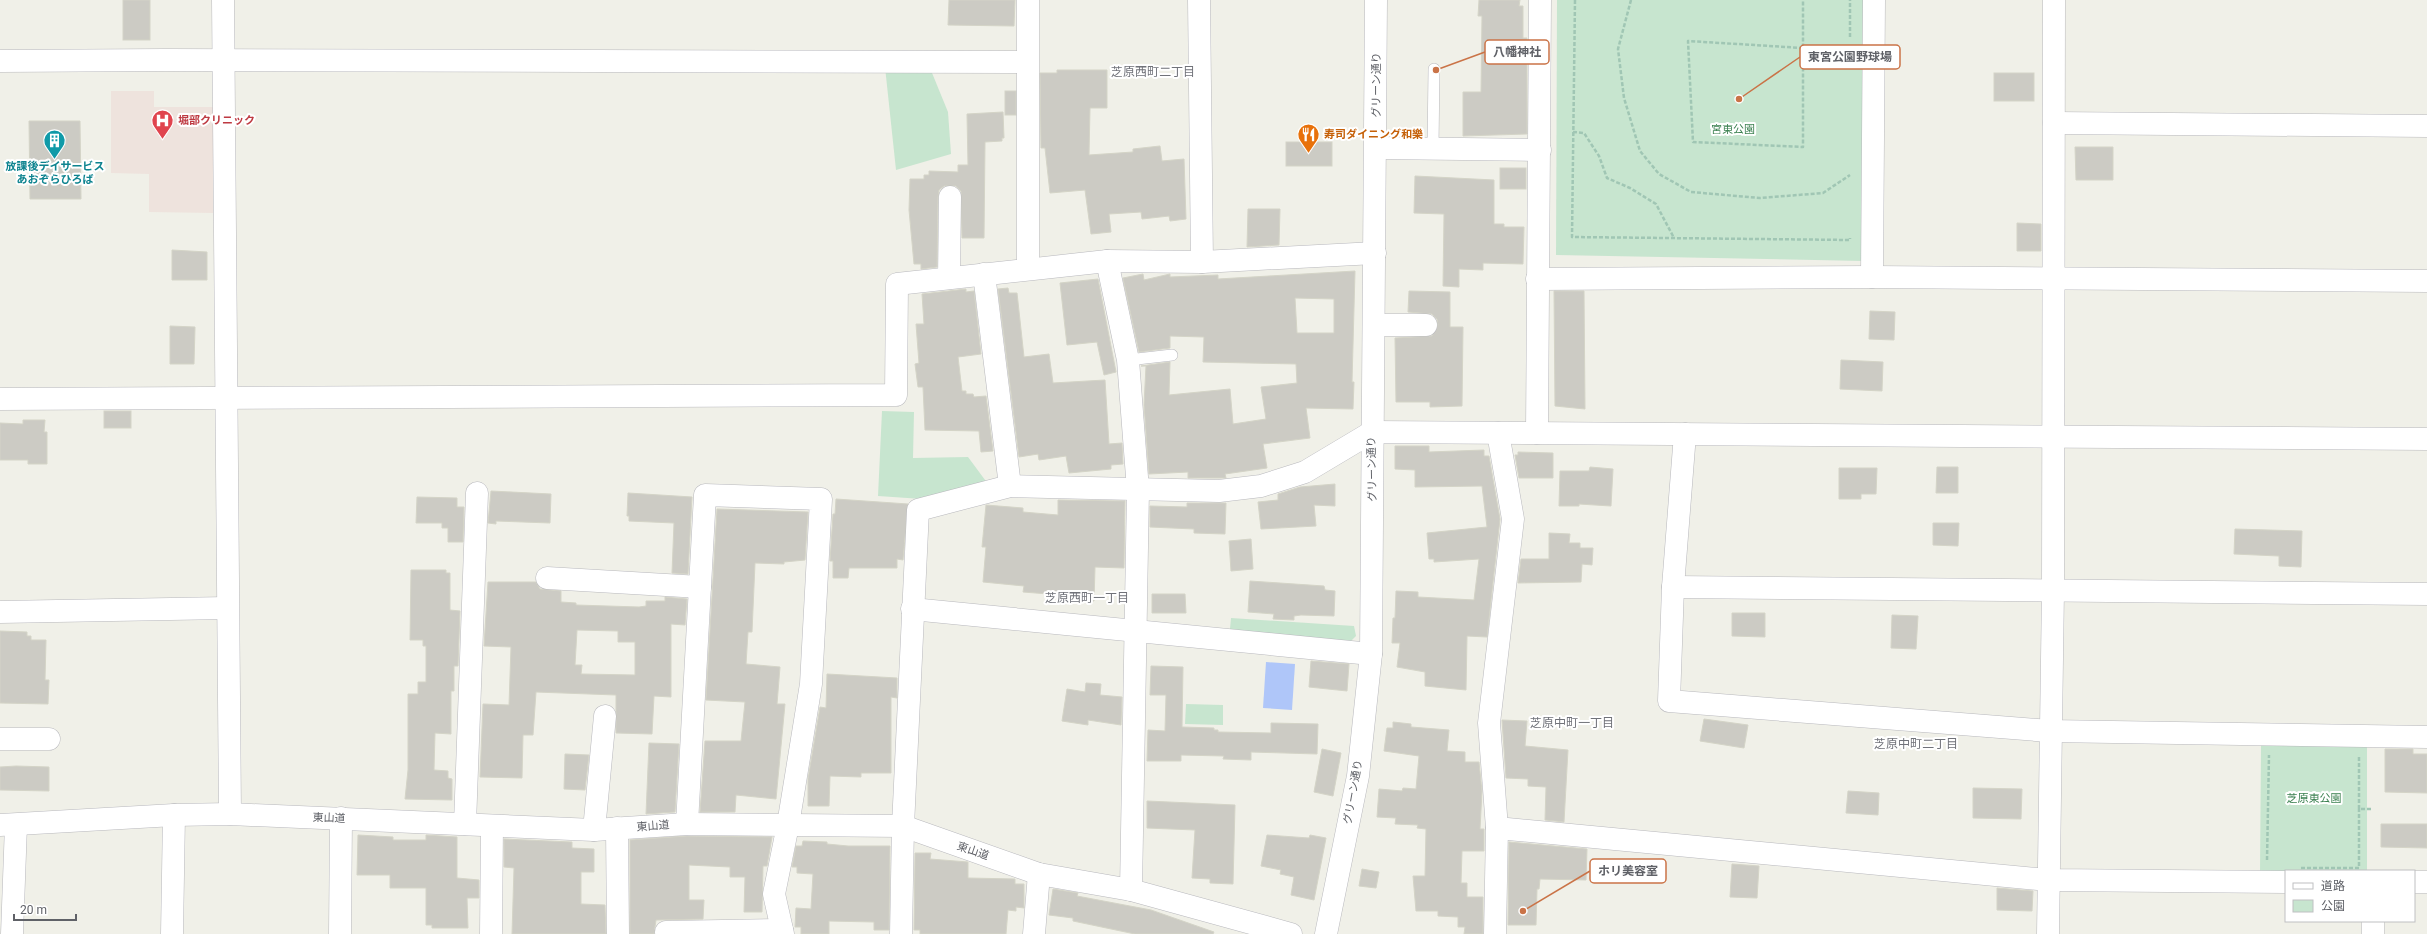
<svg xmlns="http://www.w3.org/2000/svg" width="2427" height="934" viewBox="0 0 2427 934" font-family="Roboto,'Noto Sans JP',sans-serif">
<rect width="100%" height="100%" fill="#f0f0e8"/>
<path fill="#eee3dd" d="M 111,91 L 154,91 L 154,107 L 213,107 L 213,213 L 149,212 L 149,174 L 111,173 Z"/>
<g fill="#c7e5cf">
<path d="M 1557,0 L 1865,0 L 1864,261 L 1556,255 Z"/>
<path d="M 885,67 L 930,68 L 948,112 L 951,154 L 896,170 Z"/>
<path d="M 882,411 L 914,412 L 913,458 L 968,457 L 988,484 L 922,499 L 878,496 Z"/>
<path d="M 1231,618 L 1354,626 L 1356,636 L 1349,643 L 1230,629 Z"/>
<path d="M 1186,704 L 1223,705 L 1223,725 L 1185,724 Z"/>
<path d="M 2261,745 L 2367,745 L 2367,871 L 2286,871 L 2260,874 Z"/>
</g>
<path fill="#afc6f9" d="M 1266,662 L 1295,664 L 1292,710 L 1263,708 Z"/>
<g fill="#cccbc4" stroke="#d4d4c7" fill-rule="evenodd">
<rect x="123" y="0" width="27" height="40"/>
<path d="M 949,0 L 1015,0 L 1014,26 L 948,25 Z"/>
<path d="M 1479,0 L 1520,0 L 1519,6 L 1523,6 L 1523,38 L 1527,38 L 1527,134 L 1463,136 L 1463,92 L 1481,92 L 1482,16 L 1478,16 Z"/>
<path d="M 1057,70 L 1107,70 L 1107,108 L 1090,108 L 1089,155 L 1133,152 L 1133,149 L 1160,146 L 1162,161 L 1184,159 L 1186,219 L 1170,221 L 1169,216 L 1142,219 L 1141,212 L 1109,214 L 1111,232 L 1091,234 L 1085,190 L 1050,193 L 1045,148 L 1041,148 L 1040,73 L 1057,73 Z"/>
<rect x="1994" y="73" width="40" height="28"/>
<rect x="1005" y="91" width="11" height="24"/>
<path d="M 1003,112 L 1004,138 L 1002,138 L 1002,141 L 985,142 L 984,238 L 962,238 L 961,191 L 956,186 L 944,186 L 939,190 L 938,197 L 937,267 L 921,269 L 921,264 L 914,264 L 909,210 L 910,179 L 924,179 L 924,175 L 929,175 L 929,171 L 958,172 L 958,165 L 968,165 L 967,114 Z"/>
<path d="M 29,121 L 80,121 L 81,199 L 30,199 Z"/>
<rect x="1286" y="142" width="46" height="24"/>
<path d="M 2075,147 L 2113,147 L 2113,180 L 2076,180 Z"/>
<rect x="1500" y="168" width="26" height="21"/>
<path d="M 1415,176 L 1494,180 L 1494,224 L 1504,224 L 1504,227 L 1524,227 L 1523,264 L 1483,263 L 1483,270 L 1459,269 L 1459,287 L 1443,286 L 1444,214 L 1414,213 Z"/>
<path d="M 1248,209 L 1280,209 L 1279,245 L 1247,247 Z"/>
<path d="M 2017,223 L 2041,224 L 2041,251 L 2017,251 Z"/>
<path d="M 172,250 L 207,252 L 207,280 L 172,280 Z"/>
<path d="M 1355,271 L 1352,382 L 1354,382 L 1353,409 L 1306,408 L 1310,438 L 1263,444 L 1267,468 L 1225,474 L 1226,478 L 1188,478 L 1188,472 L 1149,474 L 1144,405 L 1146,366 L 1141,366 L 1170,362 L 1169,395 L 1230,389 L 1233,424 L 1266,419 L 1261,387 L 1297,383 L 1296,364 L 1203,362 L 1204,337 L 1170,336 L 1170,348 L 1139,352 L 1123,278 L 1143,274 L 1144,280 L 1170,274 L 1170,277 L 1218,275 L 1218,279 ZM 1295,298 L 1334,299 L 1334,333 L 1297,333 Z"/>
<path d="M 1098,279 L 1116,372 L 1104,375 L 1097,342 L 1067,345 L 1060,283 Z"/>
<path d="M 1008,288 L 1009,293 L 1017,293 L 1024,357 L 1049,354 L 1053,383 L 1105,380 L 1109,444 L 1122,443 L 1123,464 L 1111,465 L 1111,469 L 1069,473 L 1066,456 L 1039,460 L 1038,454 L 1019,457 L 998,289 Z"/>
<path d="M 966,289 L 966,292 L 974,291 L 981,354 L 958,357 L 962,391 L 966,391 L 966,394 L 973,394 L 974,397 L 986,396 L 993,451 L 981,452 L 979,431 L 925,430 L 923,387 L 918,387 L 915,364 L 919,363 L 916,324 L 924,324 L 922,294 Z"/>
<path d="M 1409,291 L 1450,292 L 1450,327 L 1463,327 L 1462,406 L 1430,407 L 1430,402 L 1396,402 L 1395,338 L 1432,336 L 1438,325 L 1437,319 L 1432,314 L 1408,312 Z"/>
<path d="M 1554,291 L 1584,291 L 1585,409 L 1555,406 Z"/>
<path d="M 1870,311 L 1895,312 L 1894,340 L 1869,339 Z"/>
<path d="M 170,326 L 195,327 L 194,364 L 170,364 Z"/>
<path d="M 1841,360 L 1883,362 L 1882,391 L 1840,389 Z"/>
<rect x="104" y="411" width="27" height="17"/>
<path d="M 23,420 L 45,420 L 44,432 L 47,432 L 47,464 L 28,464 L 28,460 L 0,460 L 0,423 L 23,424 Z"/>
<path d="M 1395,446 L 1429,446 L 1429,452 L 1484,450 L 1484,456 L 1489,456 L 1500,519 L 1487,637 L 1467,636 L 1466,690 L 1425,686 L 1425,672 L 1397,667 L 1400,643 L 1392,643 L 1393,618 L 1395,618 L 1396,591 L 1418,592 L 1418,597 L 1474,600 L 1479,559 L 1434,562 L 1434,559 L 1429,559 L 1427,533 L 1487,527 L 1482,486 L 1415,487 L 1415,470 L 1395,469 Z"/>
<path d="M 1518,452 L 1553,453 L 1553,478 L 1519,478 L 1515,455 L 1518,455 Z"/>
<path d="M 1590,467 L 1613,469 L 1611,506 L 1579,504 L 1579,506 L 1559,506 L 1560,471 L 1589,471 Z"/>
<path d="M 1937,467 L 1958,467 L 1958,493 L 1936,493 Z"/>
<path d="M 1839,468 L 1877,468 L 1876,494 L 1861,494 L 1861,499 L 1839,499 Z"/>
<path d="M 1335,484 L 1335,506 L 1314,505 L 1316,526 L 1261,529 L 1258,502 L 1278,500 L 1278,494 L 1300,487 Z"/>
<path d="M 491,491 L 551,494 L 550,523 L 496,521 L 496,524 L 488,523 Z"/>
<path d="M 628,493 L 692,497 L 688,574 L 672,573 L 674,523 L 629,521 L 629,516 L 627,516 Z"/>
<path d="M 417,497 L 457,498 L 457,507 L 464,507 L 463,542 L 448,542 L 448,528 L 442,528 L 442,523 L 416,523 Z"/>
<path d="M 836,499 L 908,504 L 903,560 L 897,559 L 897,568 L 849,568 L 848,578 L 833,578 L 833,561 L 830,561 L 833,514 L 835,514 Z"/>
<path d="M 1058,500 L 1125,501 L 1124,568 L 1095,567 L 1094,601 L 1074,601 L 1074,596 L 1023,592 L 1024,586 L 983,582 L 986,547 L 982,547 L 986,505 L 1023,508 L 1023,512 L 1058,515 Z"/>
<path d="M 1187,503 L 1226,503 L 1225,534 L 1194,533 L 1194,529 L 1150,527 L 1150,506 L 1187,507 Z"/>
<path d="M 717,509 L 808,512 L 805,560 L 784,562 L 784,564 L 755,563 L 752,632 L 748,632 L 746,664 L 780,667 L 777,704 L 785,704 L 776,799 L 736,795 L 735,812 L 700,812 L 705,741 L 741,741 L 745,702 L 706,700 Z"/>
<path d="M 1933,523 L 1959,523 L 1958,546 L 1933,545 Z"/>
<path d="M 2235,529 L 2302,531 L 2301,567 L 2279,566 L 2279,556 L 2234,554 Z"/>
<path d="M 1549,533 L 1570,534 L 1569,543 L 1580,543 L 1580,548 L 1593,548 L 1592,565 L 1582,564 L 1581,582 L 1518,583 L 1521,559 L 1549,559 Z"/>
<path d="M 1251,539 L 1253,569 L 1231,571 L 1229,541 Z"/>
<path d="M 411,570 L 446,570 L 446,573 L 450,573 L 450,610 L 460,611 L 458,666 L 454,666 L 454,691 L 451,691 L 451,734 L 435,733 L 434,770 L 448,771 L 448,778 L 452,779 L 452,800 L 405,799 L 408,770 L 408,694 L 418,694 L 418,682 L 426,682 L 426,646 L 423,646 L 423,640 L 410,640 Z"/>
<path d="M 1250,581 L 1324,586 L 1325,590 L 1335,591 L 1334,616 L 1301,615 L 1294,616 L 1294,620 L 1273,619 L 1274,614 L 1248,612 Z"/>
<path d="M 488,582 L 536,582 L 540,589 L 561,591 L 561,602 L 576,603 L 576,605 L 639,607 L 646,606 L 646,601 L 665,601 L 665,597 L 687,599 L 685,625 L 671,624 L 671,697 L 654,696 L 652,734 L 616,733 L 616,695 L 536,692 L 533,735 L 523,735 L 522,778 L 480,777 L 483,704 L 509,705 L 511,647 L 484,646 ZM 577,630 L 618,631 L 618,642 L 635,642 L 635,675 L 581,674 L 582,665 L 575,665 Z"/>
<path d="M 1152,594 L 1185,594 L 1186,613 L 1152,613 Z"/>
<path d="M 1732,613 L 1765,613 L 1765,637 L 1732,636 Z"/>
<path d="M 1892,615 L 1918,616 L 1916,649 L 1891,648 Z"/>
<path d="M 0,631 L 27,632 L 27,636 L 31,636 L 31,640 L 46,640 L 45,680 L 49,680 L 48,704 L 0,703 Z"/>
<path d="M 1311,661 L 1349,664 L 1347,691 L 1309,687 Z"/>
<path d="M 1151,666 L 1183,667 L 1182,727 L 1214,728 L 1214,730 L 1218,730 L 1218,732 L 1271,733 L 1271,723 L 1318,724 L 1317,754 L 1251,752 L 1251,760 L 1223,759 L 1224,756 L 1181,755 L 1181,761 L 1147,761 L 1148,730 L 1165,731 L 1166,695 L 1150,695 Z"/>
<path d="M 827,674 L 897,678 L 897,698 L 891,697 L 891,773 L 861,773 L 861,777 L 830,776 L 829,806 L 808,806 L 808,779 L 820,707 L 826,708 Z"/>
<path d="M 1086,683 L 1101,684 L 1100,695 L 1122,697 L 1121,725 L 1088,720 L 1088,725 L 1062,721 L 1067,689 L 1085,692 Z"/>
<path d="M 1704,719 L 1748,725 L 1744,748 L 1700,741 Z"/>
<path d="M 1502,720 L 1527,721 L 1525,746 L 1568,750 L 1564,822 L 1545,820 L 1546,787 L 1528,786 L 1528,779 L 1506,778 Z"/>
<path d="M 1393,722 L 1411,724 L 1411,727 L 1449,730 L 1447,751 L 1465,752 L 1465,762 L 1479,762 L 1482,791 L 1480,829 L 1484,829 L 1484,851 L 1462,851 L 1461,883 L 1467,883 L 1467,897 L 1483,897 L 1483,934 L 1464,934 L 1465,927 L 1458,927 L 1458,917 L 1438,916 L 1438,911 L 1416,911 L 1413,876 L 1425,876 L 1426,829 L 1417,828 L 1418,825 L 1395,824 L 1396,818 L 1377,817 L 1379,789 L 1402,791 L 1403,788 L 1416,789 L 1419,756 L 1384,751 L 1387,728 L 1393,728 Z"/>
<path d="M 649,743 L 679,744 L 675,812 L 646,814 Z"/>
<path d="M 1322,749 L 1341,753 L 1333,796 L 1314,792 Z"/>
<path d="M 2385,749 L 2413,749 L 2413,754 L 2427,754 L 2427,793 L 2385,792 Z"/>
<path d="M 565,754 L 589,755 L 585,790 L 564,789 Z"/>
<path d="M 16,766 L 49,767 L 49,791 L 0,790 L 0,767 Z"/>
<path d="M 1973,788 L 2022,789 L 2021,819 L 1973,818 Z"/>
<path d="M 1848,791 L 1879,793 L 1878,815 L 1846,813 Z"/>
<path d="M 1147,801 L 1235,805 L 1233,884 L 1210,883 L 1210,879 L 1192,878 L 1195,830 L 1147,828 Z"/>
<path d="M 2381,824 L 2427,824 L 2427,848 L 2381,847 Z"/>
<path d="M 358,835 L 393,837 L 393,840 L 426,840 L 426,835 L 457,837 L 457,878 L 479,880 L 479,898 L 467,898 L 468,928 L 432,928 L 432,925 L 426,925 L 426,888 L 390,888 L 390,875 L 357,875 Z"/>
<path d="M 1267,835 L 1309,838 L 1310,835 L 1326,838 L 1314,900 L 1291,895 L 1294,877 L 1280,874 L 1281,870 L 1261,866 Z"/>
<path d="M 687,836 L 772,837 L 767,866 L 763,866 L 762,912 L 744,912 L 745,877 L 730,877 L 730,867 L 689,865 L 689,900 L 704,900 L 703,919 L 656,920 L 654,934 L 630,934 L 630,840 Z"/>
<path d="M 504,839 L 572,842 L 572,848 L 594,849 L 594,872 L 581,872 L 581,904 L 605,905 L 606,934 L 512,934 L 514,868 L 504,867 Z"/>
<path d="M 803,841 L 827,842 L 827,844 L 848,846 L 890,846 L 889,930 L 874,930 L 874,922 L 829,921 L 829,934 L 801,934 L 801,927 L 795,927 L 796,908 L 811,909 L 813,874 L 797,873 L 797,867 L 792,867 L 796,846 L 802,846 Z"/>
<path d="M 1509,842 L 1587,849 L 1586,880 L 1540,879 L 1539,889 L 1537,889 L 1536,925 L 1508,925 Z"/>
<path d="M 915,853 L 931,853 L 930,859 L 968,862 L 968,878 L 1015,879 L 1015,884 L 1024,884 L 1024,908 L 1016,907 L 1016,911 L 1008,910 L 1006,934 L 920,934 L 920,930 L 914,930 Z"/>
<path d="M 1732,864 L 1759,866 L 1757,898 L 1730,897 Z"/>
<path d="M 1362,869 L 1379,872 L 1376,888 L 1359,886 Z"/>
<path d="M 1997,888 L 2033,891 L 2032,911 L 1997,910 Z"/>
<path d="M 1053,889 L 1078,893 L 1077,896 L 1151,910 L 1214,932 L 1213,934 L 1135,934 L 1073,921 L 1073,918 L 1049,915 Z"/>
</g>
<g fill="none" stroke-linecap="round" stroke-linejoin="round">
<defs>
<g id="service">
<path d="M 1433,148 L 1434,69"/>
<path d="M 1128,360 L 1172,355"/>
</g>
<g id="minor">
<path d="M 223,0 L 230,814"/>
<path d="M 1028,0 L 1028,268"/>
<path d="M 1199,0 L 1202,262"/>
<path d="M 0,61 L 165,60 L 1021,62"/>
<path d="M 2054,123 L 2427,126"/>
<path d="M 1376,148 L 1540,150"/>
<path d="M 1107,261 L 1128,360 L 1138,490 L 1131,890"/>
<path d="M 984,274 L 1010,486"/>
<path d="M 1872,277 L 1874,0"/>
<path d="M 949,278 L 950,197"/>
<path d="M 1537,279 L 1872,277 L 2427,281"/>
<path d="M 1374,325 L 1426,325"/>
<path d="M 0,399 L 896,395 L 897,284 L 1107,261 L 1202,262 L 1375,253"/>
<path d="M 1537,433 L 1540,0"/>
<path d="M 1685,434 L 1673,587 L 1669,701 L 2049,731 L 2427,737"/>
<path d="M 547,578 L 700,587"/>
<path d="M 1673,587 L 2427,594"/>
<path d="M 912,609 L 1371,654"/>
<path d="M 0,612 L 227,608"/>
<path d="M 0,739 L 49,739"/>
<path d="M 465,824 L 477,493"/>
<path d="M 687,824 L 705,495 L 821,499 L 811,684 L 788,825 L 774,894 L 783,934"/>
<path d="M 0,825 L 174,815 L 230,814 L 594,830 L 687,824 L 903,826 L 1039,874 L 1131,890 L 1291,934"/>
<path d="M 617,828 L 618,934"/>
<path d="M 1497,828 L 2048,880 L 2286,882"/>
<path d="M 594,830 L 605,716"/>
<path d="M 2414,882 L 2427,882"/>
<path d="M 666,932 L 782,930"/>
<path d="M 12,934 L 16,825"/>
<path d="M 172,934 L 174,815"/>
<path d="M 340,934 L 341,818"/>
<path d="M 491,934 L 492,826"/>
<path d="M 901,934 L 903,826 L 918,510 L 1010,486 L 1219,491 L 1261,486 L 1305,472 L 1372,432 L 2427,439"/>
<path d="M 1034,934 L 1039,874"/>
<path d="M 1495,934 L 1497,828 L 1489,723 L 1513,519 L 1498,433"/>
<path d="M 2373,934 L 2373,921"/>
</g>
<g id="tertiary">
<path d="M 1326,934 L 1358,776 L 1371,654 L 1376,0"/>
<path d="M 2048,934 L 2053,590 L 2054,0"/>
</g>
</defs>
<use href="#service" stroke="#b8b8bd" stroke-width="12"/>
<use href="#minor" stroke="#b8b8bd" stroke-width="23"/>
<use href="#tertiary" stroke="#b8b8bd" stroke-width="23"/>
<g stroke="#a0c6b4" stroke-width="2.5" stroke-dasharray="4 2" stroke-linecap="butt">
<path d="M 1575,0 L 1572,237 L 1850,240 L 1850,238"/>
<path d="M 1631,0 L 1618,49 L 1624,98 L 1640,151 L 1659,174 L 1691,192 L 1760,198 L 1823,193 L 1850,175"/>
<path d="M 1850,37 L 1850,0"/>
<path d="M 1803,48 L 1688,41 L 1693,142 L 1803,147 L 1803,0"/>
<path d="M 1573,132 L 1584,133 L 1599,156 L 1607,178 L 1630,188 L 1656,204 L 1674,238"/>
<path d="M 2359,757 L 2359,809 L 2373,809"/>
<path d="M 2267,860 L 2269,755"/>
<path d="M 2301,868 L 2359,868 L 2359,809"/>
</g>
<use href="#service" stroke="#fff" stroke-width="11"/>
<use href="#minor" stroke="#fff" stroke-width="22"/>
<use href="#tertiary" stroke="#fff" stroke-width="22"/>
</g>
<defs>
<symbol id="hospital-pin" viewBox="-11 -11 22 30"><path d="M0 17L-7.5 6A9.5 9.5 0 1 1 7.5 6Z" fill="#e0444e" stroke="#fff"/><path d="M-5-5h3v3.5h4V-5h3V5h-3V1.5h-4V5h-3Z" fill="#fff"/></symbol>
<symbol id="restaurant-pin" viewBox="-11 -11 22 30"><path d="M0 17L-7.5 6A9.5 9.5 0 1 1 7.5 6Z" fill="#e8710a" stroke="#fff"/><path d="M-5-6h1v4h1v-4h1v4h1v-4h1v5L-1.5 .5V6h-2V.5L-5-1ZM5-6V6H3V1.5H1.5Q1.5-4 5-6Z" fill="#fff"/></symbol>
<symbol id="building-pin" viewBox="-11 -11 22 30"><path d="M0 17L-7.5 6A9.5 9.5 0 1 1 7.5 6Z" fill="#0f9aa8" stroke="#fff"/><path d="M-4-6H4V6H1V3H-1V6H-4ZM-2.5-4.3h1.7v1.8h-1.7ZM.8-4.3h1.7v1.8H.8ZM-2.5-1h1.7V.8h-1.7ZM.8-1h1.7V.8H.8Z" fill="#fff"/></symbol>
</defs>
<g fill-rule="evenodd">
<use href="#hospital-pin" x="150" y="108" width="25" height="34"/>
<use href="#restaurant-pin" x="1296" y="122" width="25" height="34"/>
<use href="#building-pin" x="42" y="128" width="25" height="34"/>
</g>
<g text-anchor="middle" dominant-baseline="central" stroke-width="4" stroke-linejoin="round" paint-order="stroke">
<g font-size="11" fill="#5f6167" stroke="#fff">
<text transform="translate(1376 85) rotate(-90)">グリーン通り</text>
<text transform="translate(1372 469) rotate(-91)">グリーン通り</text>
<text transform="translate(1353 792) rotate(-80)">グリーン通り</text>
<text transform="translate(329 818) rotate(2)">東山道</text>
<text transform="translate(653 826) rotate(-4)">東山道</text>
<text transform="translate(973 851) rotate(19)">東山道</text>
</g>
<g font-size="11" font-weight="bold" fill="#be3a42" stroke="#fff" text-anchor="start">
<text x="178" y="120">堀部クリニック</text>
</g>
<g font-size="11" fill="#3c8151" stroke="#fff">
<text x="1733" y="129">宮東公園</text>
<text x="2314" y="798">芝原東公園</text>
</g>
<g font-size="11" font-weight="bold" fill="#c56008" stroke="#fff" text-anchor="start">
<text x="1324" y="134">寿司ダイニング和樂</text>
</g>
<g font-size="11" font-weight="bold" fill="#0d838f" stroke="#fff">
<text x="55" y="166">放課後デイサービス<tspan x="55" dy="13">あおぞらひろば</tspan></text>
</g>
<g font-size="12" fill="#707279" stroke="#fff">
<text x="1153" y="72">芝原西町二丁目</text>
<text x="1087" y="598">芝原西町一丁目</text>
<text x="1572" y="723">芝原中町一丁目</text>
<text x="1916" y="744">芝原中町二丁目</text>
</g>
</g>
<path fill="none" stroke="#ca7347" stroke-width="1.5" d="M1436 70L1485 52M1739 99L1800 57M1523 911L1590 871"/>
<g fill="#ca7347" stroke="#fff" stroke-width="1.5">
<circle cx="1436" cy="70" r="4"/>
<circle cx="1739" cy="99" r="4"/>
<circle cx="1523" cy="911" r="4"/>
</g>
<g fill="#fff" stroke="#ca7347" stroke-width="1.5">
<rect x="1485" y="40" width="64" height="24" rx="4"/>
<rect x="1800" y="45" width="100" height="24" rx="4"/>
<rect x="1590" y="859" width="76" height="24" rx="4"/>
</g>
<g font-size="12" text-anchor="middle" font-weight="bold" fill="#5f6167">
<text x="1517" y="56">八幡神社</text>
<text x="1850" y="61">東宮公園野球場</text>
<text x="1628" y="875">ホリ美容室</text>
</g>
<rect x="2285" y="870" width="130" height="52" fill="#ffffff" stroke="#bfc0c2"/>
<rect x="2293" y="883" width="20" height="6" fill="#ffffff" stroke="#bfc0c2"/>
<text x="2321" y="890" font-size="12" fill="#5f6167">道路</text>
<rect x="2293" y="900" width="20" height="12" fill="#c7e5cf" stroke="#bfc0c2"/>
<text x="2321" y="910" font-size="12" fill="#5f6167">公園</text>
<path d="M14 914v6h62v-6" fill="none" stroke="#5f6167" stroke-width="2"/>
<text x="20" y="914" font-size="12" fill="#5f6167" stroke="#ffffff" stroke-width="3" paint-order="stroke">20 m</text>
</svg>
